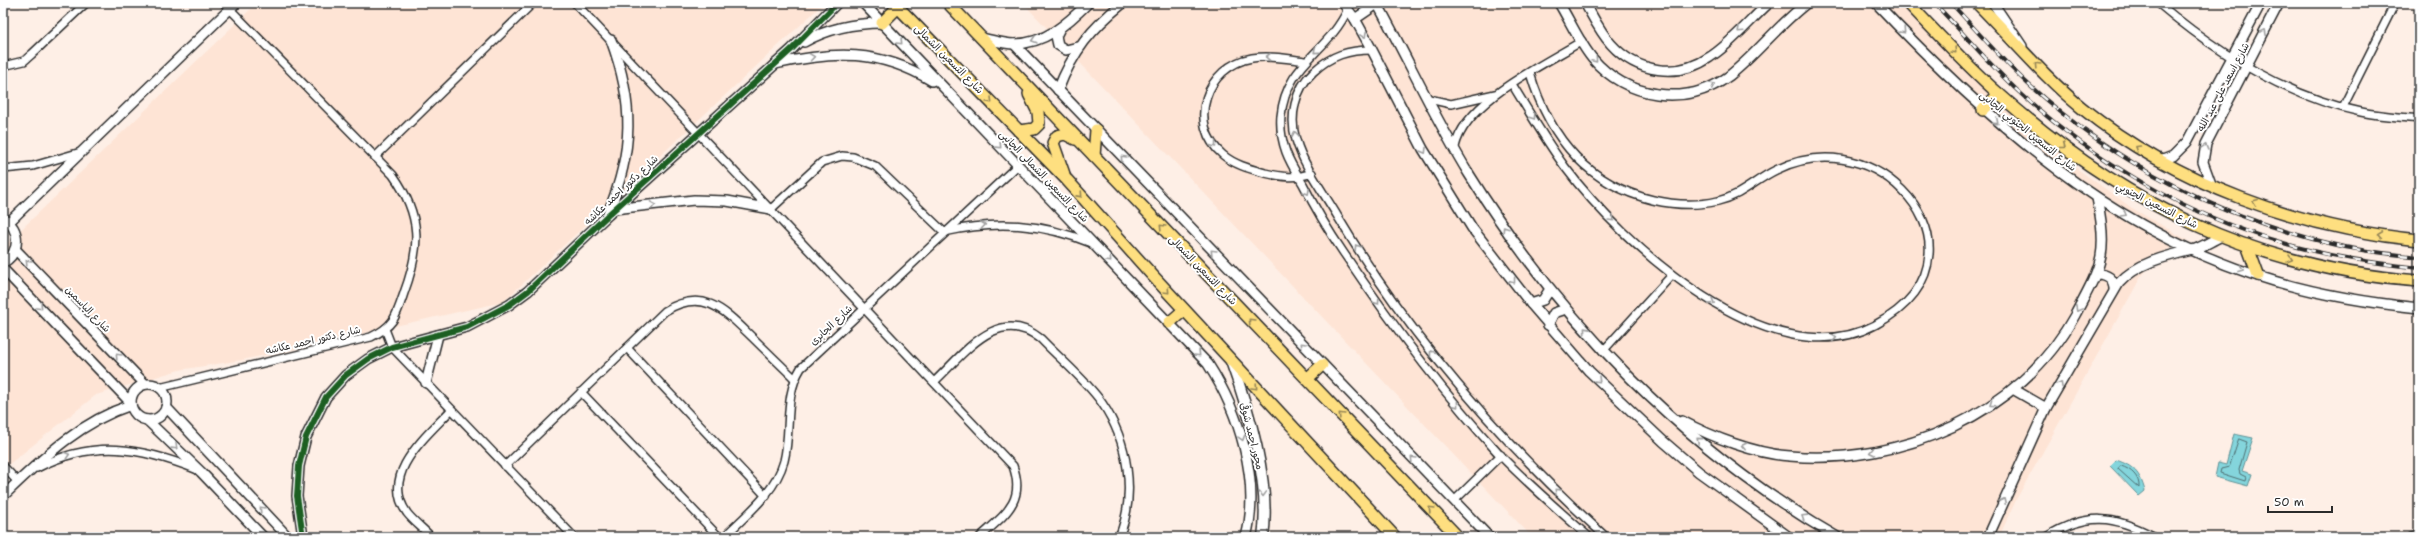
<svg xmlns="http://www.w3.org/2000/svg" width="2422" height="540" viewBox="0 0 2422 540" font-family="'Shantell Sans','Playpen Sans Arabic',sans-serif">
<rect width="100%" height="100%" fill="#feefe6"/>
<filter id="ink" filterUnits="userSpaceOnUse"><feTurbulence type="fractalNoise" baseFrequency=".025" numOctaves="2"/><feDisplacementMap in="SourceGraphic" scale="8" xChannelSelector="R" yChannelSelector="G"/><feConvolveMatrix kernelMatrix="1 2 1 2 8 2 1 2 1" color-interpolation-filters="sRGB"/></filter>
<g filter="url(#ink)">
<g fill="#fee4d5">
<path d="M 257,3 L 824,3 L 503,302 L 242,360 L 179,370 L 96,395 L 3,469 L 3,247 Z"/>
<path d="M 1023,3 L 1910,3 L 2022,119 L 2076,168 L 2132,208 L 2187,240 L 2160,253 L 2141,277 L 2017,498 L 1999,537 L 1532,537 Z"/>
</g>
<g fill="#84d5dc" stroke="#609195">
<path d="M 2234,434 L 2253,438 L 2242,471 L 2252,474 L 2248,486 L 2215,477 L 2218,463 L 2226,465 Z"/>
<path d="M 2116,460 C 2134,466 2140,473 2145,491 L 2139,496 L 2110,466 Z"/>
</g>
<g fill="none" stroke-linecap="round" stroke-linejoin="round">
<g stroke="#4f6f72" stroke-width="1">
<path d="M 2239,439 L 2247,442 L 2239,470 L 2240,474 L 2246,477 L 2245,481 L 2220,473 L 2221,469 L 2229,467 Z"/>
<path d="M 2121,466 C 2131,469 2140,477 2139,488 L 2118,469 Z"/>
</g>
<defs>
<g id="minor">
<path d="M 575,3 L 1013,466 C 1026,502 1004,515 980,537"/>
<path d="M 2158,3 C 2217,53 2285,96 2361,112 C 2380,116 2400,117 2419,119"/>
<path d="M 1348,9 C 1328,53 1286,63 1281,116 C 1280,128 1282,141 1286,152 C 1290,163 1297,174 1303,184 C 1315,208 1328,230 1343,252 C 1391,323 1441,391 1499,454 C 1527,483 1558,510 1589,537"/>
<path d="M 1372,50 C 1349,50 1331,55 1313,72 C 1295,89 1289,117 1296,140 C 1304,167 1324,193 1338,217 C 1410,338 1502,443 1606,537"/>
<path d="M 1306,61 C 1289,59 1270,55 1252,58 C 1206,66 1186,124 1223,155 C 1235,165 1251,169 1265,173 C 1282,177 1296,179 1312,173"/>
<path d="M 3,66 L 24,61 L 32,54 L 86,3"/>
<path d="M 1512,84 C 1529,112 1546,141 1565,167 C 1623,245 1771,380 1875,325 C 1903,310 1927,287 1929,254 C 1931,230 1919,207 1902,190 C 1868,156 1819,149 1776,170 C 1755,180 1743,195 1718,201 C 1697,206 1675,205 1653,200 C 1587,184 1549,137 1530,73"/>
<path d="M 1429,99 L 1451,104 L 1495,94"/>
<path d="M 2343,107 L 2395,3"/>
<path d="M 1455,147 C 1465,101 1543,65 1582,41"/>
<path d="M 375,157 L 533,3"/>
<path d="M 3,169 L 33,166 L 81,152"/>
<path d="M 771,209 L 822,162 L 842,156 L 853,157 L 875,166 L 944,232 C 996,220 1042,223 1091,243"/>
<path d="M 385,329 L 392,347 L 574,537"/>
<path d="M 627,348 L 766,496"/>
<path d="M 1603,351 L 1672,275"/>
<path d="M 934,382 C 964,354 998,304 1041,339 C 1060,359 1087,381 1102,403 C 1128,441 1137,494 1119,537"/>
<path d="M 159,388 L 371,337 C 394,326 396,317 404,293 C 421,247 422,216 393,175 L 224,3"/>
<path d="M 581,392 L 719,537"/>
<path d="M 3,466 L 18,482"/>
<path d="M 505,466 L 665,311 C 704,287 725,311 752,337 C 766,351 780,364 794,378"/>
<path d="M 37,468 C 94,439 140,447 198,470"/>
<path d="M 1454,501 L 1501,455"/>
<path d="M 431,537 C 424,529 414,522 407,513 C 379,474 427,436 451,410"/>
<path d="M 724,537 C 747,514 775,493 784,461 C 792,429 783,397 801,368 L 1018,165"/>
<path d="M 2046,537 C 2087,512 2114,515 2155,537"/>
<path d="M 2411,537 L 2419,535"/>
</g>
<g id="tertiary">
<path d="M 863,3 L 1208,364 C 1239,412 1261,481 1246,537"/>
<path d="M 1343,3 L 1355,19 L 1372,50 L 1423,149 L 1472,228 L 1531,304 L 1589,371 L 1663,441 L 1699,472 L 1789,537"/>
<path d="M 1377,3 C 1408,59 1435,119 1469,174 C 1561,322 1686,450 1837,537"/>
<path d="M 1559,3 C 1570,21 1579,42 1592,58 C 1626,98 1686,108 1729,76 C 1757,54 1779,24 1807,3"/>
<path d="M 1585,3 C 1593,17 1600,32 1611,44 C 1637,73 1678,79 1710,57 C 1732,43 1750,20 1769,3"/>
<path d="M 1876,3 C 1989,122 2113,234 2274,281 C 2321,295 2370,303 2419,308"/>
<path d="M 1993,3 L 2022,46"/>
<path d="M 1355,19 L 1377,4"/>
<path d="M 1060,28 L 1056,36 L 1058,45 L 1066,50 L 1078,47"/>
<path d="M 981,38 C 992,40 1003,44 1014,44 C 1045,44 1068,23 1088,3"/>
<path d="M 804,42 C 829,28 854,23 882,23"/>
<path d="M 1014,44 L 1489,537"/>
<path d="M 775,64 C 834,51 879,49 932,81"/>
<path d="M 1058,90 C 1073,51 1091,29 1123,3"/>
<path d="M 2160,161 L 2173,156 L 2187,142 L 2261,3"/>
<path d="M 2211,184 L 2203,162 L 2206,144 L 2279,3"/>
<path d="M 614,209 L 694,200 L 727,201 L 771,209"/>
<path d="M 608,213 C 634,151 634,102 611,40"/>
<path d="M 3,218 C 21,229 21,252 3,263"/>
<path d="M 9,222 L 236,3"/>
<path d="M 15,249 L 145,384"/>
<path d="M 3,269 L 131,403"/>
<path d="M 2097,274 C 2107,274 2114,278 2114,289"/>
<path d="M 1531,304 L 1543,300 L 1550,289"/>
<path d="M 1548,325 L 1554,313 L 1566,309"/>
<path d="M 426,383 L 438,335"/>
<circle cx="149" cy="402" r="18"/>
<path d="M 2013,389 L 2046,408"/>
<path d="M 166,407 L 288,537"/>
<path d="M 147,420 L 201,472 L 263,537"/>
<path d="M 1682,421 C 1712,437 1756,454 1790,456 C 1899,466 2021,414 2075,315 C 2101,266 2109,255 2097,198"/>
<path d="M 3,496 C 42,459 79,422 131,405"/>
<path d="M 303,537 L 297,496 L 299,466 L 306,437 L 326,397 L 346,375 L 368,359 L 392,347 L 467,327 L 509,305 L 528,291 L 608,215 L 792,49 L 837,3"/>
<path d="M 1988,537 L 2046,408 L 2119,283 C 2137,263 2166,256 2192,250 C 2201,248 2211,241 2220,237"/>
</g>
<path id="secondary" d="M 1231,361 C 1249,411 1271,484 1263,537"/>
<g id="primary">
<path d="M 894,3 L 1067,180 L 1153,276 L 1395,537"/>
<path d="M 948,3 L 1458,537"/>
<path d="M 1908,3 C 1938,34 1967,66 2000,95 C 2121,203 2256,269 2419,281"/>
<path d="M 1977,3 C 2012,38 2044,77 2082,108 C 2176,184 2299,228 2419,240"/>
<path d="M 882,23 L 898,7"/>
<path d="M 1983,110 L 1999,94"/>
<path d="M 1019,131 L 1034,129 L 1039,124 L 1038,112 L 1029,94"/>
<path d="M 1094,156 L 1096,130"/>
<path d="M 1064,174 L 1053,143 L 1057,136 L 1065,134 L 1075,139"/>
<path d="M 2247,245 L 2258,275"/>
<path d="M 1169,323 L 1184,310"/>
<path d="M 1307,379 L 1322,365"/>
</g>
</defs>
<use href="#minor" stroke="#2b2b2b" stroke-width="10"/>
<use href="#tertiary" stroke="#2b2b2b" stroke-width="12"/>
<use href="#secondary" stroke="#2b2b2b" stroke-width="13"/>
<use href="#primary" stroke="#2b2b2b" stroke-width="14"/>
<use href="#minor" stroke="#fff" stroke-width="7"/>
<use href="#tertiary" stroke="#fff" stroke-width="9"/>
<use href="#secondary" stroke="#fff" stroke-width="10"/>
<use href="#primary" stroke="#fedf80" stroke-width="11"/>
<defs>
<g id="rail">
<path d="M 1951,3 C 1976,30 2001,59 2028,84 C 2116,165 2225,220 2341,246 C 2366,252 2393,254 2419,257"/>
<path d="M 1938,7 C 1965,35 1991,66 2019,92 C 2092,159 2184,214 2280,242 C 2325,256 2372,263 2419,268"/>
</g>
</defs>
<use href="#rail" stroke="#2b2b2b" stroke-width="4"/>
<use href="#rail" stroke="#fff" stroke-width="2.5" stroke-dasharray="8" stroke-linecap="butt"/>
<defs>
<path id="cycleway" d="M 303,537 L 297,496 L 299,466 L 306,437 L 326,397 L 346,375 L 368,359 L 392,347 L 467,327 L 509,305 L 528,291 L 608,215 L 792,49 L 837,3"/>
</defs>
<use href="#cycleway" stroke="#fff" stroke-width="8"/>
<use href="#cycleway" stroke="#1b5e20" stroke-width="6"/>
</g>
<defs><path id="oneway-chevron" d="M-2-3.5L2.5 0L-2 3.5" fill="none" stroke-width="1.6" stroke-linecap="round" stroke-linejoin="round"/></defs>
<g stroke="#a0a0a0">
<use href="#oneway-chevron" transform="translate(1740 30) rotate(137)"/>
<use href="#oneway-chevron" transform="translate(1903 31) rotate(47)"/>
<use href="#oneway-chevron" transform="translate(2264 32) rotate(-62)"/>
<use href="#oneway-chevron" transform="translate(1364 35) rotate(61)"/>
<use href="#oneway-chevron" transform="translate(1034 40) rotate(164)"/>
<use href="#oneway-chevron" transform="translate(900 42) rotate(46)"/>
<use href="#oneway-chevron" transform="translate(1316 51) rotate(139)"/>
<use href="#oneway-chevron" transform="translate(812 57) rotate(-8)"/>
<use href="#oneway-chevron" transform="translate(1268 57) rotate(-178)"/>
<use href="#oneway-chevron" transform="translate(1595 60) rotate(49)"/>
<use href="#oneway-chevron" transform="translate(1712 85) rotate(-26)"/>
<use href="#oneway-chevron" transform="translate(1533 117) rotate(57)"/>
<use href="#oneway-chevron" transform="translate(1996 122) rotate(41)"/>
<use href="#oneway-chevron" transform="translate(1295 134) rotate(-99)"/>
<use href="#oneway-chevron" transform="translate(1214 145) rotate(53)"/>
<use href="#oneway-chevron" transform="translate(999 146) rotate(46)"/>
<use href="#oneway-chevron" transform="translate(2205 147) rotate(-74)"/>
<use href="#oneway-chevron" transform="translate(1424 151) rotate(59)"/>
<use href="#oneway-chevron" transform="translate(1123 158) rotate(-134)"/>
<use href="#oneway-chevron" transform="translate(1307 192) rotate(61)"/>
<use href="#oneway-chevron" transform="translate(653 205) rotate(-10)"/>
<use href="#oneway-chevron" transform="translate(2124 214) rotate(31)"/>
<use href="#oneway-chevron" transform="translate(1612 219) rotate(46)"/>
<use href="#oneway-chevron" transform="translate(983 225) rotate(-7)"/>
<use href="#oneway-chevron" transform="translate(1505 229) rotate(-124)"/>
<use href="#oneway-chevron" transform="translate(1357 247) rotate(-123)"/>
<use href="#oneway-chevron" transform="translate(1213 252) rotate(-134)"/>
<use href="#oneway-chevron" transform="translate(1109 260) rotate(47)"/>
<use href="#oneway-chevron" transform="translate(28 262) rotate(-134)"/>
<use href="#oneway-chevron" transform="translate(2241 269) rotate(21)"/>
<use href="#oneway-chevron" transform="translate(1513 281) rotate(53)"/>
<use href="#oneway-chevron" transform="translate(1377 302) rotate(56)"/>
<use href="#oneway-chevron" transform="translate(1712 302) rotate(29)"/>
<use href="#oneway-chevron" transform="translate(40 307) rotate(46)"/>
<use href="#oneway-chevron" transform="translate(2078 309) rotate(118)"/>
<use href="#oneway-chevron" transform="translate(1586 330) rotate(-132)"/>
<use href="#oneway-chevron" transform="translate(1834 338) rotate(-8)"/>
<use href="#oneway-chevron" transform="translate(1303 345) rotate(-134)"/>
<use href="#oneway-chevron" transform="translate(1432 353) rotate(-127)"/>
<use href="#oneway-chevron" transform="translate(1198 354) rotate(46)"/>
<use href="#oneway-chevron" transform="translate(118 356) rotate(-134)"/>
<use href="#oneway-chevron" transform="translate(1598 380) rotate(44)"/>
<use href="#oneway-chevron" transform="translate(2060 384) rotate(-60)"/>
<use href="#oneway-chevron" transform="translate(1992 404) rotate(146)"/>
<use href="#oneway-chevron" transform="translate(1456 405) rotate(49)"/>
<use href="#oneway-chevron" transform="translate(1242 438) rotate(74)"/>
<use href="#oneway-chevron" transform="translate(1699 440) rotate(-140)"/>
<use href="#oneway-chevron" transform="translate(1744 446) rotate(-167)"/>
<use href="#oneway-chevron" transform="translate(175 447) rotate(44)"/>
<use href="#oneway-chevron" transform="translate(1872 452) rotate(168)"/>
<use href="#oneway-chevron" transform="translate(67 455) rotate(-17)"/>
<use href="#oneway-chevron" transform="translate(1413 459) rotate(-134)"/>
<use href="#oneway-chevron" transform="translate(1557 491) rotate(-136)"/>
<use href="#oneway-chevron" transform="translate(1263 494) rotate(88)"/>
<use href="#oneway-chevron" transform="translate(2003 501) rotate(-65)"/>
<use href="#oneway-chevron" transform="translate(262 509) rotate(-133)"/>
<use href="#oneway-chevron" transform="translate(1804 517) rotate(-148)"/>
</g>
<g stroke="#948556">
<use href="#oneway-chevron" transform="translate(1954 51) rotate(46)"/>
<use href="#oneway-chevron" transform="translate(2037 65) rotate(-134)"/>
<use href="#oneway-chevron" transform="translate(990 101) rotate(45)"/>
<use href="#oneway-chevron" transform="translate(2063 146) rotate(38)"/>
<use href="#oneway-chevron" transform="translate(2137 148) rotate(-149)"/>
<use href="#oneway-chevron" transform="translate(1080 195) rotate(48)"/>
<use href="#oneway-chevron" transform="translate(2255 202) rotate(-159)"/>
<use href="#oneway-chevron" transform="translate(1162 227) rotate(-134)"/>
<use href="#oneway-chevron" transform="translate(2380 235) rotate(-172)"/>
<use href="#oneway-chevron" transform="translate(2290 259) rotate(15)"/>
<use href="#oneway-chevron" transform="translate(1167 291) rotate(47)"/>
<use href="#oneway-chevron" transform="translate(1251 321) rotate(-134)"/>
<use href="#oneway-chevron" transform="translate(1255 387) rotate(47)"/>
<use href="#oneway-chevron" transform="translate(1341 415) rotate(-134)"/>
<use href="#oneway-chevron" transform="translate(1431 509) rotate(-134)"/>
</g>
</g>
<g text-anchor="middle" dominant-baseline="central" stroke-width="4" stroke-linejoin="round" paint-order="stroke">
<g font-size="10" fill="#2b2b2b" stroke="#fff">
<text transform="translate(949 59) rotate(45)">شارع التسعين الشمالى</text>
<text transform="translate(2223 87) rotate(-62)">شارع اسعد على عبد الله</text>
<text transform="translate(2028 131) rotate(39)">شارع التسعين الجنوبي الجانبى</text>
<text transform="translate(1044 176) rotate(46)">شارع التسعين الشمالى الجانبى</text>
<text transform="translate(621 190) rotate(-43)">شارع دكتور احمد عكاشه</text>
<text transform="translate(2157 205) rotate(27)">شارع التسعين الجنوبي</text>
<text transform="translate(1203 270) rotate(46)">شارع التسعين الشمالى</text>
<text transform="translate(88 309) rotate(46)">شارع الياسمين</text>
<text transform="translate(831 325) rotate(-43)">شارع الجابرى</text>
<text transform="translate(313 340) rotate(-13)">شارع دكتور احمد عكاشه</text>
<text transform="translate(1252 436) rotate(76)">محور احمد شوقى</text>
</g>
</g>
<rect width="2422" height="540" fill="none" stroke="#fff" stroke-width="16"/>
<rect x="8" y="8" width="2406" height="524" fill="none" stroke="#2b2b2b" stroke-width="1.5" filter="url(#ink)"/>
<path d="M2268 506v6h64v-6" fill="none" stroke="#2b2b2b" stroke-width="2"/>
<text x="2274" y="506" font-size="12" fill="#2b2b2b" stroke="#ffffff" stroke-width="3" paint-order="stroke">50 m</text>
</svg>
